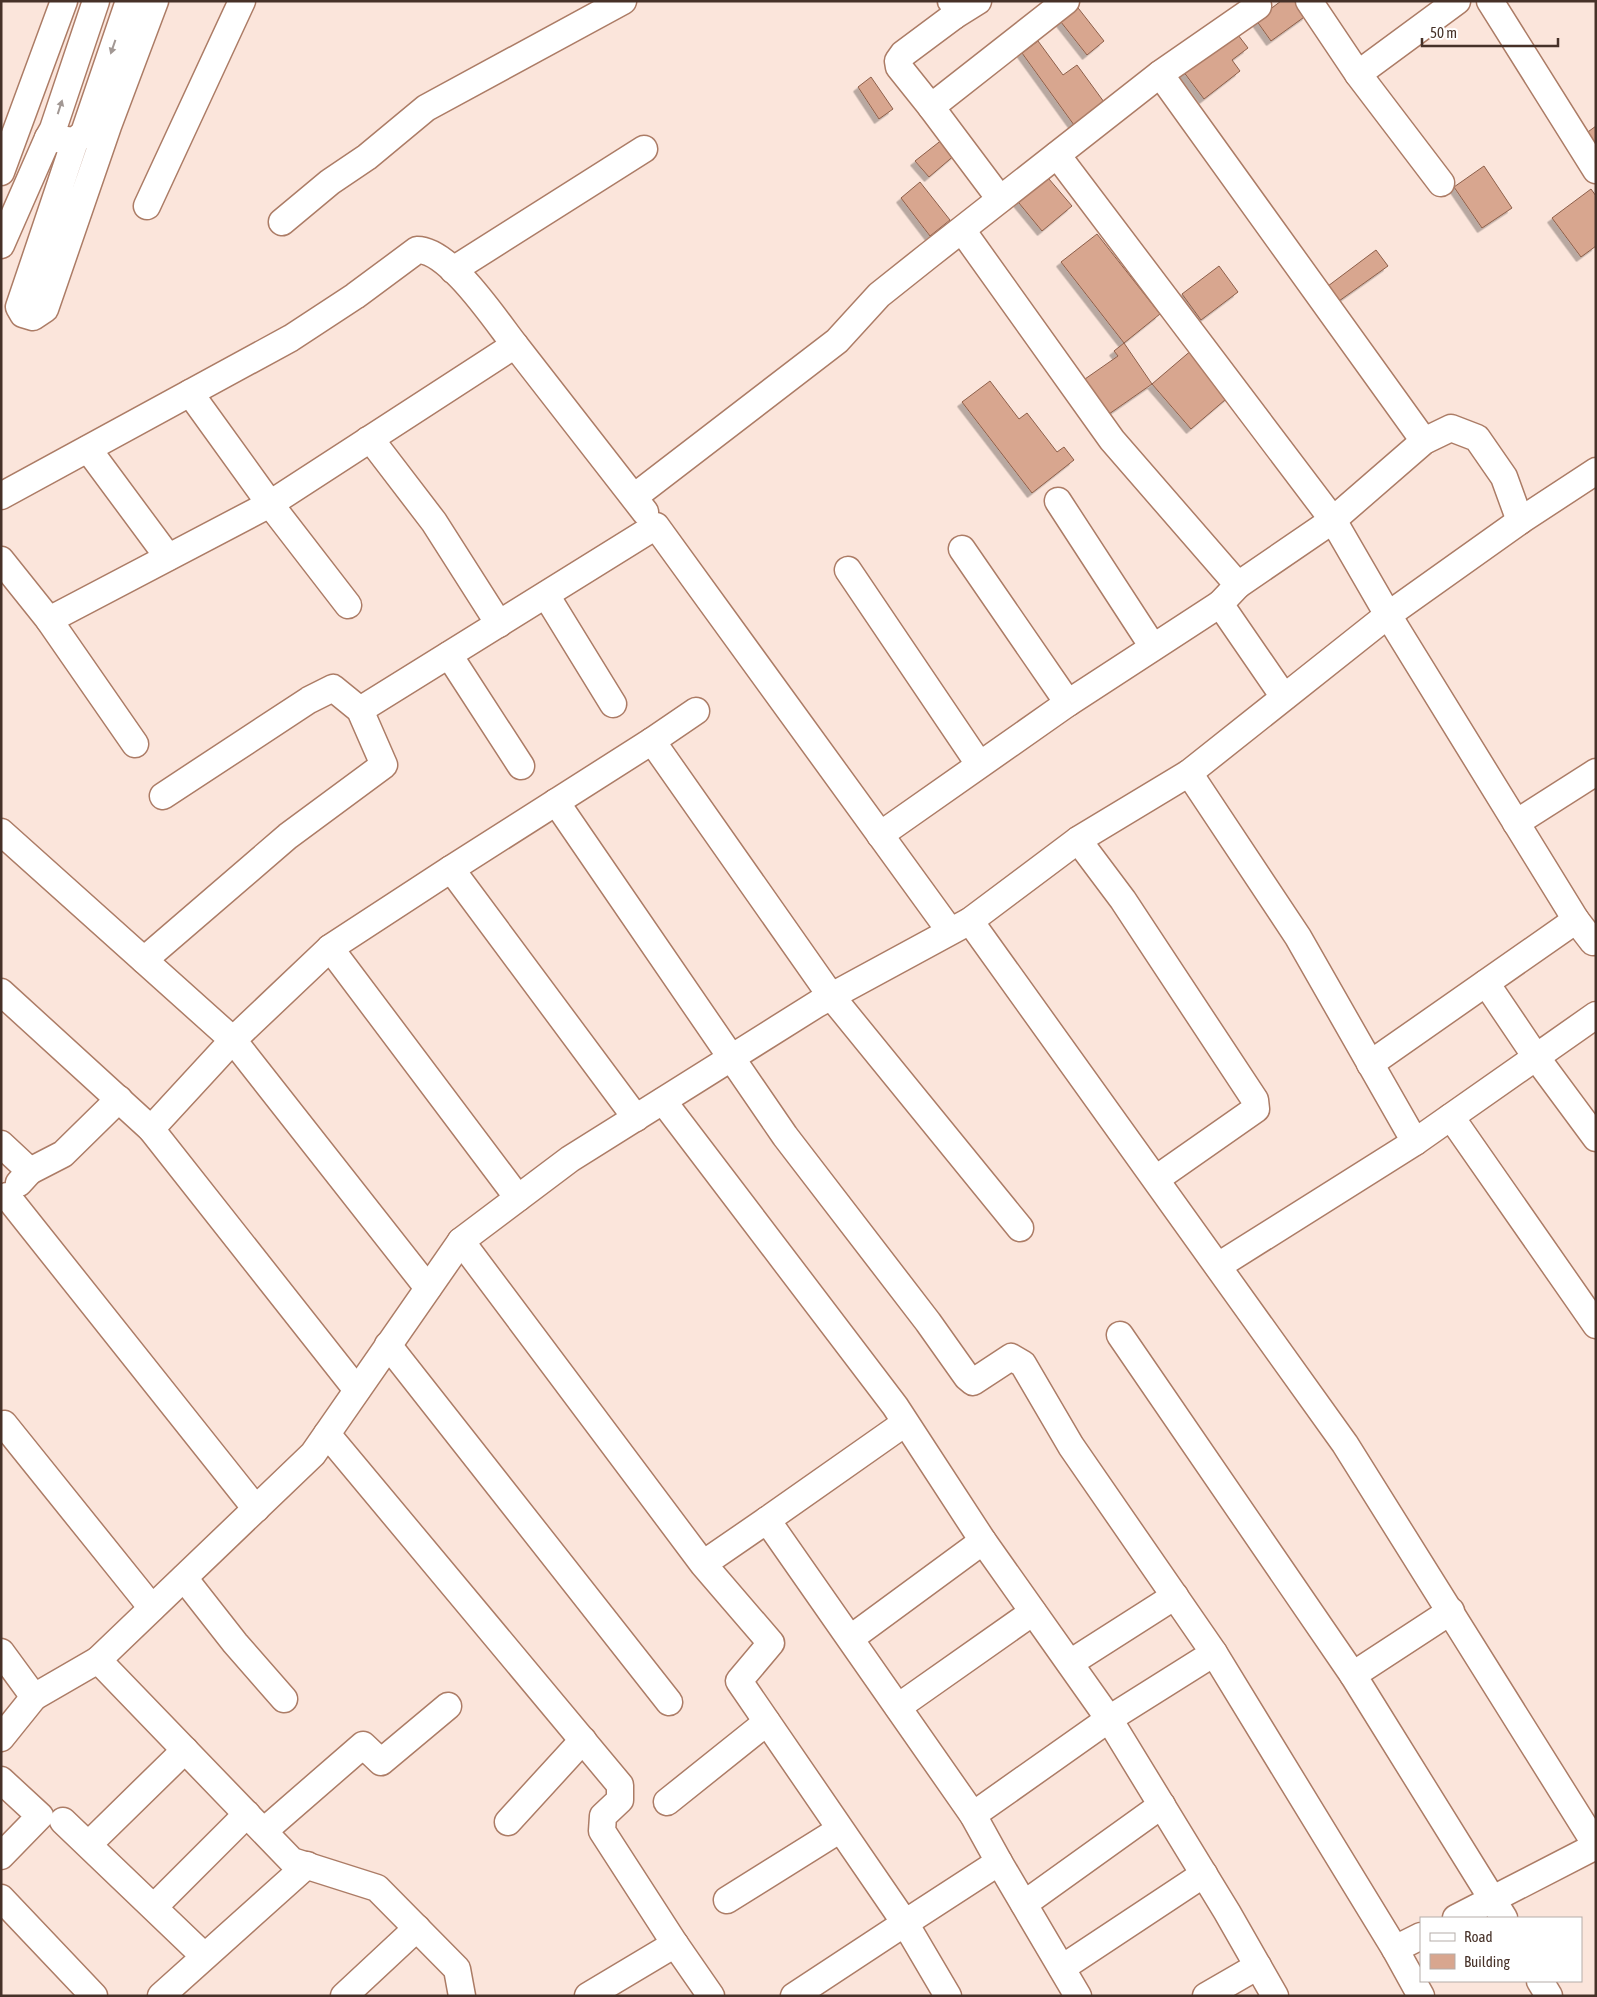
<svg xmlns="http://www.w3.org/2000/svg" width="1597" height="1997" viewBox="0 0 1597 1997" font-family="'Asap Condensed',sans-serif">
<defs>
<filter id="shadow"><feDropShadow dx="-4.5" dy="4.5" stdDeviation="0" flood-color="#0004"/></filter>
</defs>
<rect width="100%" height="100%" fill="#fbe5db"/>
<g fill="#d8a68f" stroke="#8d5f4a" filter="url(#shadow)">
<path d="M 1281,1 L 1297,1 L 1307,15 L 1271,41 L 1256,20 Z"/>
<path d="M 1075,4 L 1104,41 L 1087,55 L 1057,17 Z"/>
<path d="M 1235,31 L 1248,48 L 1232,60 L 1240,71 L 1204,99 L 1183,71 Z"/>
<path d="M 1038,41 L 1063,75 L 1077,65 L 1104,102 L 1074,125 L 1022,53 Z"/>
<path d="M 871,77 L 893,109 L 879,119 L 858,87 Z"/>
<path d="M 1596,126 L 1596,157 L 1581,137 Z"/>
<path d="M 943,139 L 956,154 L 929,177 L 915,161 Z"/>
<path d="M 1484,166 L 1512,208 L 1482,228 L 1454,187 Z"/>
<path d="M 1043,172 L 1072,206 L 1042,231 L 1014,197 Z"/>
<path d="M 920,182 L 950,220 L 930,236 L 901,198 Z"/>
<path d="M 1591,189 L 1596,196 L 1596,246 L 1581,257 L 1552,218 Z"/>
<path d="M 1097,234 L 1160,314 L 1124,343 L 1061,262 Z"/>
<path d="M 1376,250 L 1388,266 L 1339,301 L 1328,286 Z"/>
<path d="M 1219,266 L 1238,292 L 1201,320 L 1182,294 Z"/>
<path d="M 1124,343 L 1152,384 L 1109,414 L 1085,379 L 1118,356 L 1114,351 Z"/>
<path d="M 1193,349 L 1232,394 L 1191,429 L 1152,384 Z"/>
<path d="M 990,381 L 1019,419 L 1027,413 L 1057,452 L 1064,447 L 1074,460 L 1032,493 L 962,402 Z"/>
</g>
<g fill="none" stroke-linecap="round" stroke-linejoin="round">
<defs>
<g id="minor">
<path d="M 96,1 L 53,129 L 48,138 L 75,141 L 84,133 L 129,1"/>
<path d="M 1309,1 L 1358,74 L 1457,1"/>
<path d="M 1490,1 L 1596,170"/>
<path d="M 954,16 L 978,1"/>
<path d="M 1160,74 L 1424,441"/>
<path d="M 1358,74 L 1441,183"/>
<path d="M 931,107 L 899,67 L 898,61 L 903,54 L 954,16 L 956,7 L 951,1"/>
<path d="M 75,141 L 19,307 L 23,314 L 33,317 L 45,309 L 108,126 L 155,1"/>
<path d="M 1057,155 L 1333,520 L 1388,615 L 1576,920 L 1593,942 L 1596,941"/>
<path d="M 1,172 L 64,1"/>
<path d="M 1000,199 L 931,107 L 1066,1"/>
<path d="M 147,206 L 242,1"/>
<path d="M 282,222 L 330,182 L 367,157 L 426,108 L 623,1"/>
<path d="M 962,230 L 1112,440 L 1238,585 L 1220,604 L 1284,697"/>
<path d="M 1,245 L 48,138"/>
<path d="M 453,270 L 644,149"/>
<path d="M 368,440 L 372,441 L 434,522 L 499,624"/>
<path d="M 88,449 L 168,557"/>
<path d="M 1,496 L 291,338 L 355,296 L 417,250 C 449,249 496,321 515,345"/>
<path d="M 634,497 L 837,341 L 879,295 L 928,256 L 1160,74 L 1258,6 L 1255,1"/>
<path d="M 1058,501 L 1153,647"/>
<path d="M 962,549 L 1068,703"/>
<path d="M 1,560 L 49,620 L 135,744"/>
<path d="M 848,570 L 979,764"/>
<path d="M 1238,585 L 1333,520 L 1424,441 L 1451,428 L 1477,438 L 1504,477 L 1520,521"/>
<path d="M 546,595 L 613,704"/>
<path d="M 348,605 L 270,504 L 515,345 L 645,512"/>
<path d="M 49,620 L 270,504 L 190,393"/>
<path d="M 449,655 L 521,766"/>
<path d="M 360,710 L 656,526 L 950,931"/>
<path d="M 652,741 L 696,711"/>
<path d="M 1189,773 L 1298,937 L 1415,1142 L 1218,1266"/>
<path d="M 556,802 L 785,1136 L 928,1322 L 967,1377 L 973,1382 L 1011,1357 L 1023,1364 L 1071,1446 L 1214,1653 L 1109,1719 L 973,1815"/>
<path d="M 1516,823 L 1596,772"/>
<path d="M 1,832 L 233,1040 L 151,1129"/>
<path d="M 880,835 L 1068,703 L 1220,604"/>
<path d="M 1078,840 L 1123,900 L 1255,1100 L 1256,1109 L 1156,1179"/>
<path d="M 451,869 L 330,948 L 518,1198"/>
<path d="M 970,921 L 1345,1444 L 1596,1845"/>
<path d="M 330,948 L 233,1040 L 428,1288"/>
<path d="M 144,960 L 288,836 L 384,765 L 360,710 L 333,688 L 309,700 L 163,796"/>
<path d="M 1486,983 L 1536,1057 L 1596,1138"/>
<path d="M 1,992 L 151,1129 L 357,1390"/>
<path d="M 1370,1064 L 1576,920"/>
<path d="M 663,1101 L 895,1406 L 983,1541 L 1109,1719 L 1227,1912 L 1275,1996"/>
<path d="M 1451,1117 L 1596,1325"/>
<path d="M 636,1118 L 451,869 L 652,741 L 831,996 L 1020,1228"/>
<path d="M 1415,1142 L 1596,1015"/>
<path d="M 1,1144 L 30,1171 L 19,1183"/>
<path d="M 30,1171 L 63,1154 L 119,1099"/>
<path d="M 7,1196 L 256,1509"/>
<path d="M 461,1241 L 703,1564 L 771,1643 L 739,1681 L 905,1923 L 999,1862 L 973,1815 L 767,1520 L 703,1564"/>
<path d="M 1120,1335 L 1353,1675"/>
<path d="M 388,1345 L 669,1702"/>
<path d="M 4,1424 L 152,1608"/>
<path d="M 327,1434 L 620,1785 L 620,1800 L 603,1816 L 602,1831 L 675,1944 L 711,1996"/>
<path d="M 767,1520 L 905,1423"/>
<path d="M 184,1578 L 235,1643 L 284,1699"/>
<path d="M 1451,1611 L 1353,1675 L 1504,1918"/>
<path d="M 851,1638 L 983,1541"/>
<path d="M 1,1652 L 34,1697 L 98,1660 L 292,1861 L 377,1888 L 457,1969 L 462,1996"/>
<path d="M 1214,1653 L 1395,1949 L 1421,1936"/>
<path d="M 98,1660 L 313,1454 L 461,1241 L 570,1159 L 817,1004 L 970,921 L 1078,840 L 1189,773 L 1388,615 L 1520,521 L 1596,471"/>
<path d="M 1070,1663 L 1175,1596"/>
<path d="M 898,1707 L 1033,1612"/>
<path d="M 1,1738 L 34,1697"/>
<path d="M 1,1780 L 40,1816 L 1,1856"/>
<path d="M 667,1802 L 767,1722"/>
<path d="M 63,1821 L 204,1956"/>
<path d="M 508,1822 L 583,1740"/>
<path d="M 264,1831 L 363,1745 L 381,1762 L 448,1706"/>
<path d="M 89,1844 L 185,1750"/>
<path d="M 999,1862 L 1078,1996"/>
<path d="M 1,1898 L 94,1996"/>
<path d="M 727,1900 L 839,1830"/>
<path d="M 1024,1904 L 1162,1805"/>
<path d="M 154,1907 L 247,1814"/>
<path d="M 1456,1918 L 1596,1846"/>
<path d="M 1395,1949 L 1421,1996"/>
<path d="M 1062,1968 L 1204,1874"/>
<path d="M 1540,1981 L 1549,1996"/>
<path d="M 161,1996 L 307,1865"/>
<path d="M 344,1996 L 417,1928"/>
<path d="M 588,1996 L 675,1944"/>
<path d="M 794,1996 L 905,1923 L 948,1996"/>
<path d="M 1206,1996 L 1258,1966"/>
</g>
</defs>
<use href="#minor" stroke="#ac7c66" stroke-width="29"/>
<use href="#minor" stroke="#fff" stroke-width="26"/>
</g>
<defs><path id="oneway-solid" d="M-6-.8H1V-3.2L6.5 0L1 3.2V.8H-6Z" transform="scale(1.25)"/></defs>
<g fill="#a29894">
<use href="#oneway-solid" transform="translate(113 47) rotate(109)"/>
<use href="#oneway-solid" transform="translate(60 107) rotate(-72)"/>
</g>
<rect width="1597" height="1997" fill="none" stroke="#463128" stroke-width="5"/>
<rect x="1420" y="1917" width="162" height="65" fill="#ffffff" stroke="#b5ada9"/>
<rect x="1430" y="1933" width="25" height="8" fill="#ffffff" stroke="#b5ada9"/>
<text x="1464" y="1942" font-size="15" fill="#463128">Road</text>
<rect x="1430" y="1954" width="25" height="15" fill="#d8a68f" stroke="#b5ada9"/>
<text x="1464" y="1967" font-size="15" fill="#463128">Building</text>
<path d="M1422 38v8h136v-8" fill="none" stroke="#463128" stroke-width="2.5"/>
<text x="1430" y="38" font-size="15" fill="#463128" stroke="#ffffff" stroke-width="4" paint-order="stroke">50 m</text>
</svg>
